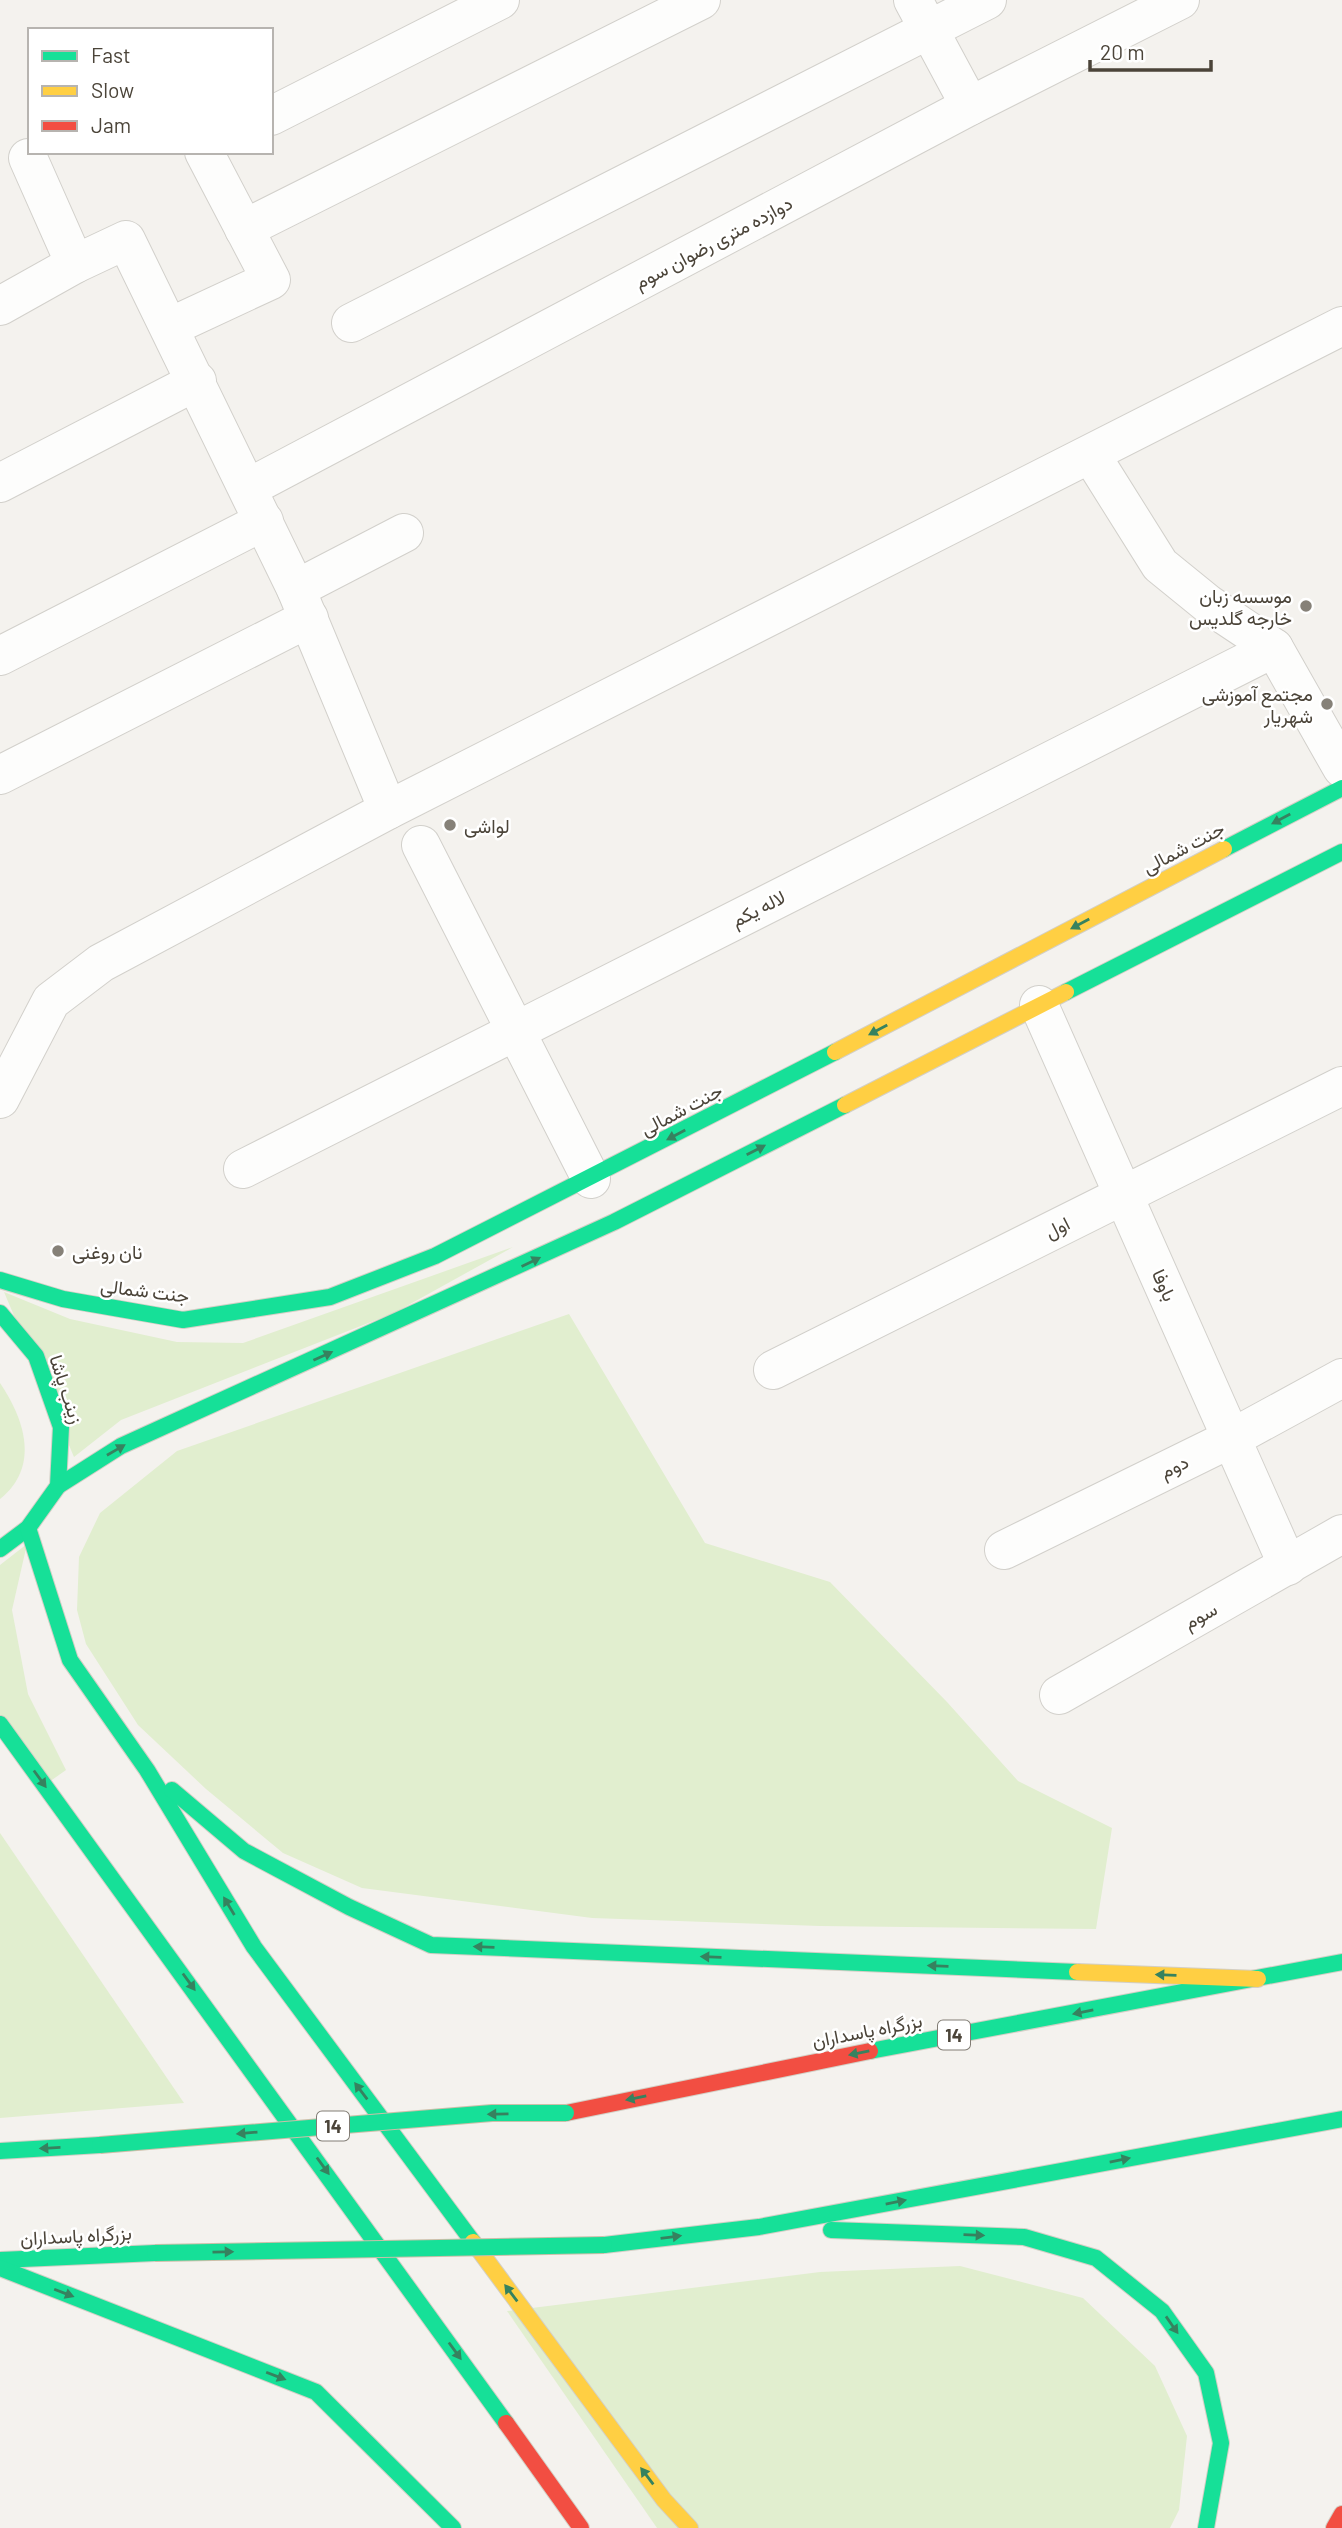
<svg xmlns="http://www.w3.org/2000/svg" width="1342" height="2528" viewBox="0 0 1342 2528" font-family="Barlow,Vazirmatn,sans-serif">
<rect width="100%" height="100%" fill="#f4f2ee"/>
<g fill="#e1eecf">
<path d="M 513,1247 L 394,1313 L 121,1420 L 74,1457 L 4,1292 L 70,1319 L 177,1342 L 243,1343 Z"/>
<path d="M 569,1314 L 705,1543 L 830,1582 L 947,1702 L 1018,1781 L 1112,1828 L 1096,1929 L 820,1926 L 592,1918 L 362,1888 L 283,1853 L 206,1789 L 138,1725 L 86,1644 L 77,1610 L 79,1557 L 100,1513 L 177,1451 Z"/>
<path d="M 0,1383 C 25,1420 40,1467 0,1499 Z"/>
<path d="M 27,1544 L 12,1610 L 28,1694 L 66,1770 L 49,1782 L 0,1721 L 0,1565 Z"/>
<path d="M 0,1833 L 184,2103 L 0,2118 Z"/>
<path d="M 960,2266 L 1083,2298 L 1155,2366 L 1187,2436 L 1179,2510 L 1170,2528 L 657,2528 L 507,2311 L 820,2272 Z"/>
</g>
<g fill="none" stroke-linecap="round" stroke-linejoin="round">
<defs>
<g id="street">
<path d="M 913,0 L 970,106"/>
<path d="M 271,116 L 500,0"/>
<path d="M 28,158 L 75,264 L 126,240 L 296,589 L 388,810"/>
<path d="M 244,229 L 701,0"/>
<path d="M 0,306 L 75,264"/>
<path d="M 351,323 L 987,0"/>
<path d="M 170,327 L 271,280 L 204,152"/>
<path d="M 1091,455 L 1160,565 L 1208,604 L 1274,648 L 1342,768"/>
<path d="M 0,483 L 197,381"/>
<path d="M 248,488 L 970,106 L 1180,0"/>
<path d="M 296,589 L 404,533"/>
<path d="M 0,656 L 264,521"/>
<path d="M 0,775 L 309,618"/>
<path d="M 421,845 L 591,1179"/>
<path d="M 1039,1005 L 1288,1566"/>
<path d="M 0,1099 L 51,1001 L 101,963 L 388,810 L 1342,326"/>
<path d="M 243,1169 L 1274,648"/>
<path d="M 773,1370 L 1342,1086"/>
<path d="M 1004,1550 L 1232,1438 L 1342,1378"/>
<path d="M 1059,1695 L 1342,1534"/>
</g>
<g id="fast">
<path d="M 1224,849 L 1342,788"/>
<path d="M 1066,992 L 1342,852"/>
<path d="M 0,1280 L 63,1299 L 183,1320 L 330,1297 L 435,1256 L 835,1052"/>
<path d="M 0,1313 L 36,1356 L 61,1427 L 58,1486 L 28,1528 L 0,1549"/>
<path d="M 58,1486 L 121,1446 L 614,1222 L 845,1105"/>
<path d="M 28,1528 L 70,1660 L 147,1770 L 254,1947 L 473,2242"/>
<path d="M 0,1724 L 506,2423"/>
<path d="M 172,1790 L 244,1851 L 349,1907 L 431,1945 L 1077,1972"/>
<path d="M 870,2051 L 1342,1962"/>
<path d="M 0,2151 L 100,2145"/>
<path d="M 831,2230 L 1024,2237 L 1096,2258 L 1162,2311 L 1206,2373 L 1221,2443 L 1206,2528"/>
<path d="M 604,2245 L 759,2227 L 1342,2119"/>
<path d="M 0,2260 L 155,2253"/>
<path d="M 0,2268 L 316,2392 L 453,2528"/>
</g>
<g id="slow">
<path d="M 835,1052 L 1224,849"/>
<path d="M 845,1105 L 1066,992"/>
<path d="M 1077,1972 L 1258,1979"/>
<path d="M 473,2242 L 664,2500 L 690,2528"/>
</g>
<g id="jam">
<path d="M 566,2113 L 870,2051"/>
<path d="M 506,2423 L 581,2528"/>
<path d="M 1334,2528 L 1342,2514"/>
</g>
</defs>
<use href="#street" stroke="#d2d0cb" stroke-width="40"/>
<use href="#fast" stroke="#d3cfc5" stroke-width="18"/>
<use href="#slow" stroke="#d3cfc5" stroke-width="18"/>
<use href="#jam" stroke="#d3cfc5" stroke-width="18"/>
<use href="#street" stroke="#fdfdfc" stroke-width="38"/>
<use href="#fast" stroke="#16e098" stroke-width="16"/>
<use href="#slow" stroke="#ffcf43" stroke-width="16"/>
<use href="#jam" stroke="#f24e42" stroke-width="16"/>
<defs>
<g id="fast-bridge">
<path d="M 100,2145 L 492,2113 L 566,2113"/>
<path d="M 155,2253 L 604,2245"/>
</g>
</defs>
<use href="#fast-bridge" stroke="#ccbfa9" stroke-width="18" stroke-linecap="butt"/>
<use href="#fast-bridge" stroke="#16e098" stroke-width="16"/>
</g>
<defs><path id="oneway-solid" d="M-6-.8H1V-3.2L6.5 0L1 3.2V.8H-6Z" transform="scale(1.75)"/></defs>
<g fill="#36825f">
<use href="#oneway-solid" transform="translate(1281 819) rotate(152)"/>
<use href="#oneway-solid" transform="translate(1080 924) rotate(152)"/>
<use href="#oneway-solid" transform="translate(878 1030) rotate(152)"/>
<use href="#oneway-solid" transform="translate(676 1135) rotate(152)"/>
<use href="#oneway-solid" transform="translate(756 1150) rotate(-27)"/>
<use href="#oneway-solid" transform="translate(531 1262) rotate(-26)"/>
<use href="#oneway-solid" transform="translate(323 1356) rotate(-24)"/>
<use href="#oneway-solid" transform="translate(116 1450) rotate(-30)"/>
<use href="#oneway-solid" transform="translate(40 1779) rotate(54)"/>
<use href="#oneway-solid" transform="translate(229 1906) rotate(-121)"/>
<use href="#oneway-solid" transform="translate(484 1947) rotate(-178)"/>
<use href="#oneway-solid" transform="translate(711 1957) rotate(-178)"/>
<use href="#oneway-solid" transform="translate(938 1966) rotate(-178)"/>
<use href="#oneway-solid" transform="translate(1166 1975) rotate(-178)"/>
<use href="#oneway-solid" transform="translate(189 1982) rotate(54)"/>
<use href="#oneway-solid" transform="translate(1083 2012) rotate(169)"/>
<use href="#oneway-solid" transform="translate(859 2053) rotate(169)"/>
<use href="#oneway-solid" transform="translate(361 2091) rotate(-127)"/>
<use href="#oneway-solid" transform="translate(636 2098) rotate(168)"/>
<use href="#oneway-solid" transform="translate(498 2114) rotate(179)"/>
<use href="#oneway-solid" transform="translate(247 2133) rotate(175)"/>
<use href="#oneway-solid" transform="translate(50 2148) rotate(177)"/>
<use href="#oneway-solid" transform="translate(1120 2160) rotate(-11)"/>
<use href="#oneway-solid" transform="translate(323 2166) rotate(54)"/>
<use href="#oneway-solid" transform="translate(896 2202) rotate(-11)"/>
<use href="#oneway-solid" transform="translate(974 2235) rotate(2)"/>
<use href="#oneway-solid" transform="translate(671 2237) rotate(-7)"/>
<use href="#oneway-solid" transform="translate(223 2252) rotate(-1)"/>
<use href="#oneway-solid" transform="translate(64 2293) rotate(21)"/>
<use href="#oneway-solid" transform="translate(511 2293) rotate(-127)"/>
<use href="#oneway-solid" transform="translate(1172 2325) rotate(55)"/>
<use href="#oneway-solid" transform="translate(455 2351) rotate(54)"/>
<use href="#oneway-solid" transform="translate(276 2376) rotate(21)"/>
<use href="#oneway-solid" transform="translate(647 2476) rotate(-127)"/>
</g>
<g fill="#868178" stroke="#fff" stroke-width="2.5">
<circle cx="1306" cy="606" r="7"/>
<circle cx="1327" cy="704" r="7"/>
<circle cx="450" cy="825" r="7"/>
<circle cx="58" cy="1251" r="7"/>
</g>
<g text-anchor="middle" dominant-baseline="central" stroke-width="5" stroke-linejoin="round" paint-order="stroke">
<g fill="#fff" stroke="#817c74" stroke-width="2">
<rect x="938" y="2020.5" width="32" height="29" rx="5"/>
<rect x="317" y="2111.5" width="32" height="29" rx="5"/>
</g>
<g font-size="18" font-weight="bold" fill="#4b4439">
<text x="954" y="2035">14</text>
<text x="333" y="2126">14</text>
</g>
<g font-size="19" fill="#4b4439" stroke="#fff">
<text transform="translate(713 242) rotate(-28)">دوازده متری رضوان سوم</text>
<text transform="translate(1183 847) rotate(-28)">جنت شمالی</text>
<text transform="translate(758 908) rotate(-27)">لاله یکم</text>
<text transform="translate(681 1109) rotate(-28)">جنت شمالی</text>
<text transform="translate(1057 1227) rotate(-27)">اول</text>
<text transform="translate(1165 1285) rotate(66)">باوفا</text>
<text transform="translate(145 1290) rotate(7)">جنت شمالی</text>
<text transform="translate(67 1389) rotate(72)">زینب پاشا</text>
<text transform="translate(1174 1466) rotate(-26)">دوم</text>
<text transform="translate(1200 1615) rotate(-29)">سوم</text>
<text transform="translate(867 2030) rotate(-11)">بزرگراه پاسداران</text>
<text transform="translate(76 2235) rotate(-3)">بزرگراه پاسداران</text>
</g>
<g font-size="19" fill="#4b4439" stroke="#fff" text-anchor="end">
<text x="1292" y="595">موسسه زبان<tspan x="1292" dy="22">خارجه گلدیس</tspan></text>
<text x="1313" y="693">مجتمع آموزشی<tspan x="1313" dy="22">شهریار</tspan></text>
<text x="464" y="825" text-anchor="start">لواشی</text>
<text x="72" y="1251" text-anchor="start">نان روغنی</text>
</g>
</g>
<rect x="28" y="28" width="245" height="126" fill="#ffffff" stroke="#b7b4b0" stroke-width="2"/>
<rect x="42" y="51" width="35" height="10" fill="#16e098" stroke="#b7b4b0" stroke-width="2"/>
<text x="91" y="63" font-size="21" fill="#4b4439">Fast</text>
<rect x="42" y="86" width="35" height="10" fill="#ffcf43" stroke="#b7b4b0" stroke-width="2"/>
<text x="91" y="98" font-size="21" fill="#4b4439">Slow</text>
<rect x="42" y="121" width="35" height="10" fill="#f24e42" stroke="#b7b4b0" stroke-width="2"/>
<text x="91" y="133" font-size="21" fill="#4b4439">Jam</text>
<path d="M1090 60v10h121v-10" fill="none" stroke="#4b4439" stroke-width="3.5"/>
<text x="1100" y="60" font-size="21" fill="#4b4439" stroke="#ffffff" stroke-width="5" paint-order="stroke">20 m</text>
</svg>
